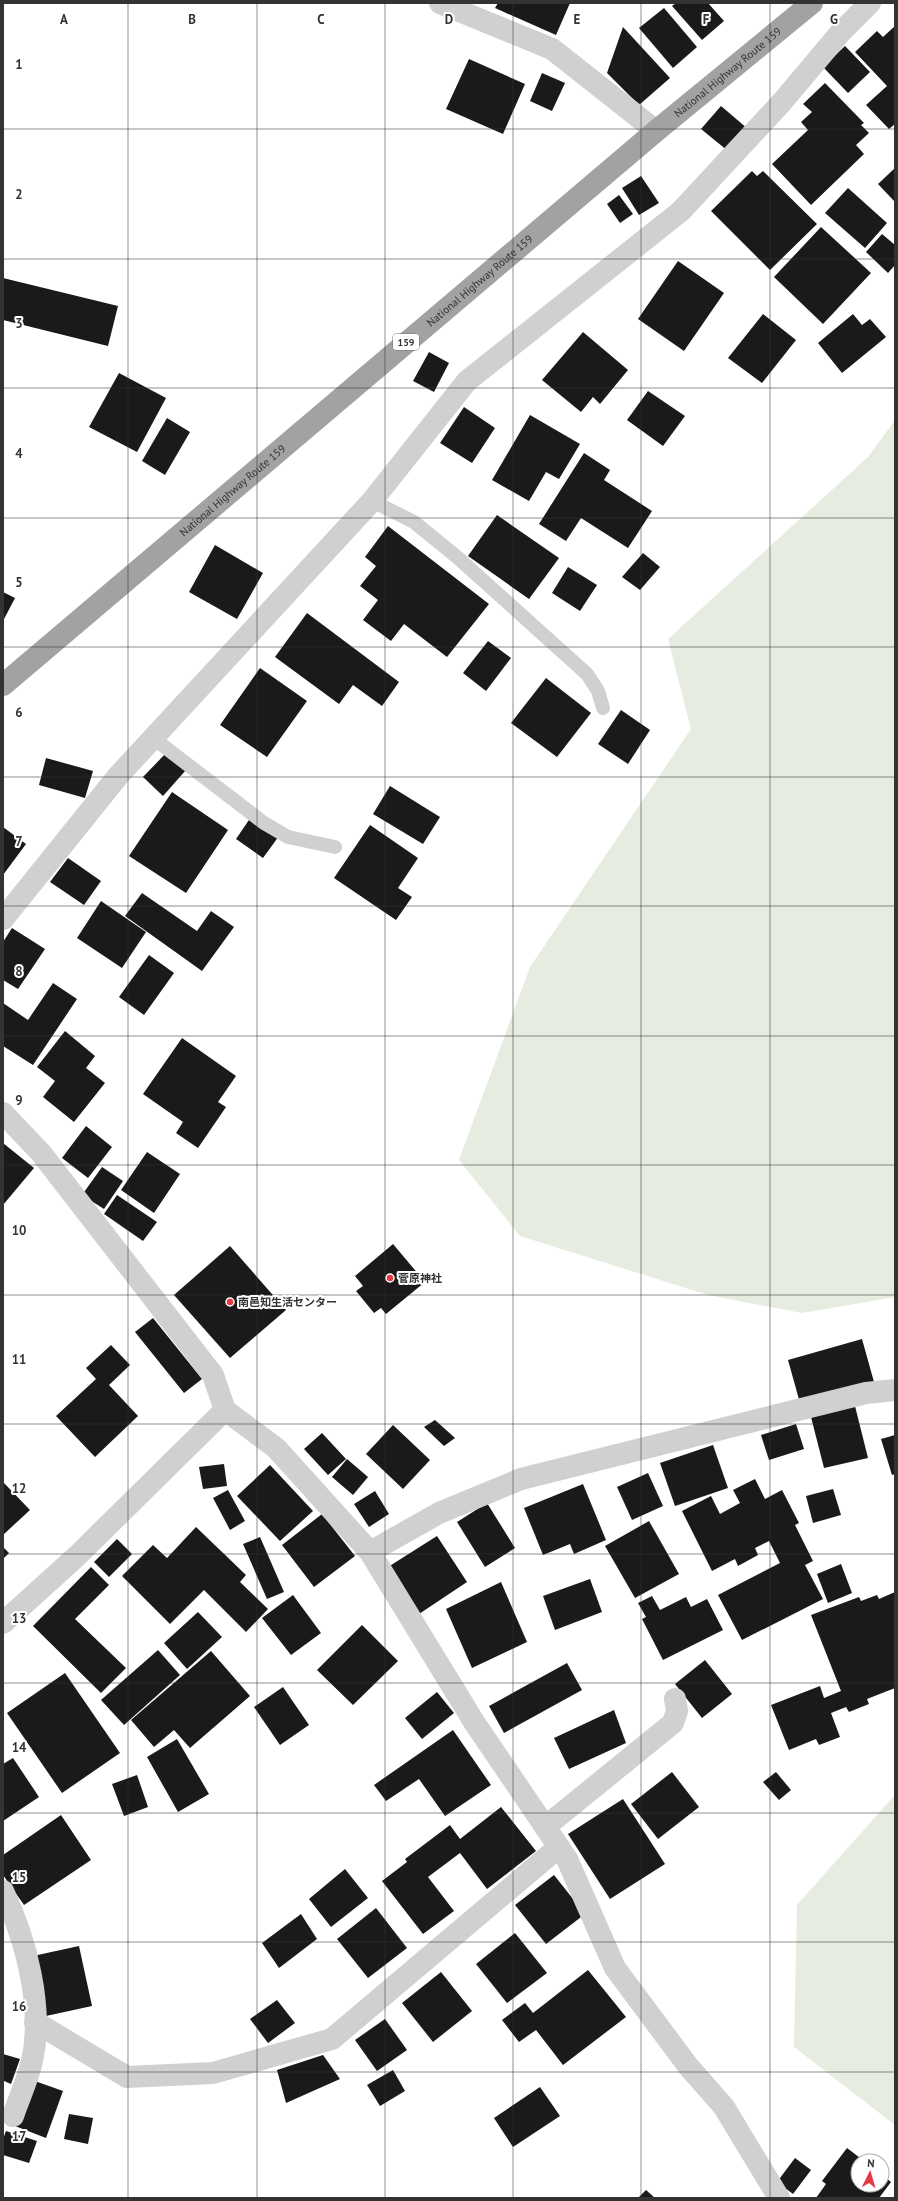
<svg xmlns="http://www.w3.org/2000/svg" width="898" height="2201" viewBox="0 0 898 2201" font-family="'PT Sans','Noto Sans JP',sans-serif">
<rect width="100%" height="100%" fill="#fff"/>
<g fill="#e6ecdf">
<path d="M 895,420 L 895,1297 L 802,1313 L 708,1295 L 520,1236 L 459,1160 L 530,967 L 691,729 L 668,639 L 868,457 Z"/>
<path d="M 895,1795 L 895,2125 L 794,2047 L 797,1905 Z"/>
</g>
<g fill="#1a1a1a">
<path d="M 498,3 L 570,3 L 556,35 L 495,8 Z"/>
<path d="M 676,3 L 708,3 L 724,21 L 702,40 L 672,6 Z"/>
<path d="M 664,8 L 697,47 L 673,68 L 639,28 Z"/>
<path d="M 895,26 L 895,124 L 889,129 L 866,105 L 887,86 L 855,52 L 877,31 L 883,37 Z"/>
<path d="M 623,27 L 670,78 L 639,105 L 607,73 Z"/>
<path d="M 845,46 L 870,72 L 848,93 L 823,67 Z"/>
<path d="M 469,59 L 525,84 L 503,134 L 446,109 Z"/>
<path d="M 542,73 L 565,83 L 552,111 L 530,101 Z"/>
<path d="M 825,83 L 864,123 L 861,125 L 869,133 L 856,145 L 864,154 L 811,205 L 772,164 L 808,130 L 801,122 L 812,112 L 803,104 Z"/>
<path d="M 721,106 L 748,129 L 728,151 L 701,129 Z"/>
<path d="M 895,168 L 895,202 L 878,184 Z"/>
<path d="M 752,171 L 757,176 L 763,171 L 817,224 L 770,270 L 711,211 Z"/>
<path d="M 641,176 L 659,203 L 639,215 L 622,188 Z"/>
<path d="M 848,188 L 887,223 L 865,248 L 825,213 Z"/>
<path d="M 619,195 L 633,214 L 620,223 L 607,204 Z"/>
<path d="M 821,227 L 871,273 L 823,324 L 774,277 Z"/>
<path d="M 882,234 L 895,245 L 895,265 L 888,273 L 866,252 Z"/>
<path d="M 678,261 L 724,293 L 684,351 L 638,319 Z"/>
<path d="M 3,278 L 118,306 L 108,346 L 3,320 Z"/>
<path d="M 763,314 L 796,340 L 762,383 L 728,358 Z"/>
<path d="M 853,314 L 862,325 L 870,319 L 886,337 L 842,373 L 818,343 Z"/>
<path d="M 583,332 L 628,370 L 600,404 L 593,397 L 581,412 L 542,380 Z"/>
<path d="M 429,352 L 449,363 L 434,392 L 413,381 Z"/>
<path d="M 119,373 L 166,398 L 137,452 L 89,427 Z"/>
<path d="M 648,391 L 685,416 L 663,446 L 627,420 Z"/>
<path d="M 464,407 L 495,428 L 472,463 L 440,443 Z"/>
<path d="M 530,415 L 580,444 L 559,479 L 546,472 L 529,501 L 492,480 Z"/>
<path d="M 167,418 L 190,432 L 165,475 L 142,461 Z"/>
<path d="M 584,453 L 610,470 L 604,480 L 652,511 L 628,548 L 581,518 L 566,541 L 539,524 Z"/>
<path d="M 497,515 L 559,558 L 529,599 L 468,556 Z"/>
<path d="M 388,526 L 489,604 L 447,657 L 404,624 L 391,641 L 363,620 L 378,600 L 360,586 L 376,566 L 365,557 Z"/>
<path d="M 215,545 L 263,573 L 237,619 L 189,592 Z"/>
<path d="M 643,553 L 660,567 L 640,590 L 622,577 Z"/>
<path d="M 568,567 L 597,585 L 580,611 L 552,593 Z"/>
<path d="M 3,592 L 15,598 L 3,621 Z"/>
<path d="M 307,613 L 399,682 L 382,706 L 353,685 L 339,704 L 275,657 Z"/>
<path d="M 488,641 L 511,658 L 486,691 L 463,673 Z"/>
<path d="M 260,668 L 307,701 L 267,757 L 220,725 Z"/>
<path d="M 546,678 L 591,713 L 557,757 L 511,723 Z"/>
<path d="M 621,710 L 650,730 L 628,764 L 598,744 Z"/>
<path d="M 167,752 L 186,770 L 163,796 L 143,777 Z"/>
<path d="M 46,758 L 93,771 L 85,798 L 39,785 Z"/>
<path d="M 390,786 L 440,817 L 423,844 L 373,814 Z"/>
<path d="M 172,792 L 228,830 L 186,893 L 129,856 Z"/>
<path d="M 251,817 L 279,836 L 263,858 L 236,839 Z"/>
<path d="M 370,825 L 418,858 L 398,888 L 412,897 L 396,920 L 334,878 Z"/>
<path d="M 3,827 L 26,844 L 3,875 Z"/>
<path d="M 68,858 L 101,881 L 84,905 L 50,882 Z"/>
<path d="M 142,893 L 197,931 L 211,911 L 234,927 L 202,971 L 125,916 Z"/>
<path d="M 101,901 L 146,932 L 122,968 L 77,938 Z"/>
<path d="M 12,928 L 45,949 L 18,989 L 3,980 L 3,942 Z"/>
<path d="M 149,955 L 174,973 L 144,1015 L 119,997 Z"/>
<path d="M 53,983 L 77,999 L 33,1065 L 3,1046 L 3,1003 L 28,1020 Z"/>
<path d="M 65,1031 L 95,1056 L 86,1068 L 105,1083 L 74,1122 L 43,1097 L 55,1081 L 37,1067 Z"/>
<path d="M 182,1038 L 236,1076 L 218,1102 L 226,1107 L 198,1148 L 176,1133 L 183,1122 L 143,1094 Z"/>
<path d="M 86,1126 L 112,1147 L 88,1178 L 62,1158 Z"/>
<path d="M 3,1143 L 34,1168 L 3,1205 Z"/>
<path d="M 147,1152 L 180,1174 L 154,1213 L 121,1190 Z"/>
<path d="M 102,1167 L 123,1181 L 104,1209 L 82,1195 Z"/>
<path d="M 117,1195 L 157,1222 L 143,1241 L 104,1214 Z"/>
<path d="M 393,1244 L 425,1282 L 386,1314 L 381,1308 L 374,1313 L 356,1291 L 363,1286 L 355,1276 Z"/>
<path d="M 230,1246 L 286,1310 L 230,1358 L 174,1295 Z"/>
<path d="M 153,1318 L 202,1379 L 184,1393 L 135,1332 Z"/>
<path d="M 862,1339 L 874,1382 L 800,1403 L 788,1360 Z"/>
<path d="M 111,1345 L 130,1365 L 109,1385 L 138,1416 L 95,1457 L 56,1416 L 96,1379 L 86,1368 Z"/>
<path d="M 855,1406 L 868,1458 L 824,1468 L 811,1417 Z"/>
<path d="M 435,1420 L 455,1438 L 444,1446 L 424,1427 Z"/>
<path d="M 796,1424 L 804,1449 L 769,1460 L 761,1435 Z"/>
<path d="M 393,1425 L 430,1460 L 403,1489 L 366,1454 Z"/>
<path d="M 322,1433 L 346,1459 L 328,1475 L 304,1449 Z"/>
<path d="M 895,1435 L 895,1474 L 892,1475 L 881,1439 Z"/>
<path d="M 713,1445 L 728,1488 L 675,1506 L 660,1463 Z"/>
<path d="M 347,1459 L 368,1477 L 353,1495 L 332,1477 Z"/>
<path d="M 224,1464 L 227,1486 L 203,1489 L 199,1467 Z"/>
<path d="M 270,1465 L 313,1511 L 280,1541 L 237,1496 Z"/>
<path d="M 648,1473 L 663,1506 L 632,1520 L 617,1487 Z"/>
<path d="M 755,1479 L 765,1499 L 782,1490 L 799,1523 L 795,1525 L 813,1561 L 805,1565 L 823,1599 L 742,1640 L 718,1595 L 780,1563 L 769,1541 L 755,1548 L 758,1555 L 738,1566 L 735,1559 L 712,1571 L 682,1511 L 711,1496 L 720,1514 L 740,1503 L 733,1490 Z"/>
<path d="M 3,1482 L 30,1510 L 3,1535 Z"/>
<path d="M 583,1484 L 606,1540 L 574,1554 L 570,1544 L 543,1555 L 524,1508 Z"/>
<path d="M 833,1489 L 841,1515 L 813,1523 L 806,1496 Z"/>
<path d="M 228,1490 L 245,1521 L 230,1530 L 213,1498 Z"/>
<path d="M 375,1491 L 389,1514 L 369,1527 L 354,1504 Z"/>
<path d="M 487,1503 L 515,1548 L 485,1567 L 457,1522 Z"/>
<path d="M 322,1514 L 355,1556 L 314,1587 L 282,1545 Z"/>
<path d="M 649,1521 L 679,1574 L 635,1598 L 605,1546 Z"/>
<path d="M 196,1527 L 246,1575 L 240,1582 L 268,1609 L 246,1632 L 204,1590 L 170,1624 L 122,1576 L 153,1545 L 167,1558 Z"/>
<path d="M 437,1536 L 467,1582 L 419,1614 L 388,1567 Z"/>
<path d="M 260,1537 L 284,1592 L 267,1599 L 243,1544 Z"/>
<path d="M 117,1539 L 132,1554 L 109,1577 L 94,1562 Z"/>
<path d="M 3,1547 L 9,1553 L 3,1559 Z"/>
<path d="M 841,1564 L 852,1593 L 828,1603 L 817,1574 Z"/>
<path d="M 91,1567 L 109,1585 L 75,1619 L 126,1668 L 101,1693 L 33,1626 Z"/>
<path d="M 590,1579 L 602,1612 L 555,1630 L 543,1596 Z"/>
<path d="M 501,1582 L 527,1642 L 472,1668 L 446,1609 Z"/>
<path d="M 895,1592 L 895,1688 L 867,1699 L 869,1704 L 849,1712 L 846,1707 L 831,1713 L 840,1737 L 819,1745 L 816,1739 L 789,1750 L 771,1705 L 820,1686 L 824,1698 L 841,1691 L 811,1615 L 859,1597 L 861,1601 L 877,1595 L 879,1599 Z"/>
<path d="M 293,1595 L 321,1633 L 291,1655 L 262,1618 Z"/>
<path d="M 652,1596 L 660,1610 L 686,1597 L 691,1607 L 707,1599 L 723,1630 L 663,1660 L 642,1619 L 646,1617 L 638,1603 Z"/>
<path d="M 198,1612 L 222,1637 L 187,1669 L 164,1643 Z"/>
<path d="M 362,1625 L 398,1661 L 353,1705 L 317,1670 Z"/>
<path d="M 158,1650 L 180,1675 L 124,1725 L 101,1700 Z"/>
<path d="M 211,1651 L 250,1696 L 190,1748 L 174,1730 L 154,1747 L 131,1720 Z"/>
<path d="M 705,1660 L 732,1694 L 702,1718 L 675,1684 Z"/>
<path d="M 567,1663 L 582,1690 L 504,1733 L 489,1706 Z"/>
<path d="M 65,1673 L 120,1753 L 62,1793 L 7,1713 Z"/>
<path d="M 283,1687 L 309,1725 L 280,1745 L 254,1707 Z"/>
<path d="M 437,1692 L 454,1713 L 422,1739 L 405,1718 Z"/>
<path d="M 614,1710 L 626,1743 L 569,1769 L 554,1738 Z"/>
<path d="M 453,1730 L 491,1785 L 445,1816 L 419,1779 L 386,1801 L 374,1785 Z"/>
<path d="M 177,1739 L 209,1794 L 178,1812 L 147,1757 Z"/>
<path d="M 13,1758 L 39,1797 L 3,1821 L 3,1764 Z"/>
<path d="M 672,1772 L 699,1807 L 658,1839 L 631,1804 Z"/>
<path d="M 776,1772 L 791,1790 L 779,1800 L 763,1782 Z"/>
<path d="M 137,1775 L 148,1807 L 124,1816 L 112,1784 Z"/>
<path d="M 623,1799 L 665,1864 L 610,1899 L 568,1834 Z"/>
<path d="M 501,1807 L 536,1851 L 487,1889 L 460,1853 L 428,1877 L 454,1911 L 423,1934 L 382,1881 L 407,1862 L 405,1859 L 450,1825 L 460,1839 Z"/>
<path d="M 61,1815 L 91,1860 L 24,1905 L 3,1875 L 3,1855 Z"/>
<path d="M 345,1869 L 368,1898 L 331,1927 L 309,1899 Z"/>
<path d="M 554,1875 L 585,1914 L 546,1944 L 515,1905 Z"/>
<path d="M 376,1908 L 407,1948 L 368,1978 L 337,1939 Z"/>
<path d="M 301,1914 L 317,1939 L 279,1968 L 262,1943 Z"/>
<path d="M 515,1933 L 547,1973 L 507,2003 L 476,1964 Z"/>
<path d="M 79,1946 L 92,2006 L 46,2016 L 33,1956 Z"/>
<path d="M 588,1970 L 626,2017 L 563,2065 L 536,2030 L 519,2042 L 502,2020 L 525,2003 L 533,2013 Z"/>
<path d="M 441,1972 L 472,2011 L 433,2042 L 402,2003 Z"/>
<path d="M 277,2000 L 295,2023 L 268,2043 L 250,2019 Z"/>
<path d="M 385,2019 L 407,2050 L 377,2071 L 355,2040 Z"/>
<path d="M 3,2054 L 20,2059 L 11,2084 L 4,2081 L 3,2084 Z"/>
<path d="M 323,2055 L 340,2079 L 286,2103 L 277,2070 Z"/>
<path d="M 393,2070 L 405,2091 L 380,2106 L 367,2085 Z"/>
<path d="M 32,2080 L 63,2091 L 46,2138 L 15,2126 Z"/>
<path d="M 540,2087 L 560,2116 L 513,2147 L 494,2118 Z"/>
<path d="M 69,2114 L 93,2118 L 88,2144 L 64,2139 Z"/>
<path d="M 6,2131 L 37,2141 L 29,2163 L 3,2155 L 3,2139 Z"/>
<path d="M 847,2148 L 864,2161 L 858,2161 L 858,2185 L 882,2185 L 882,2175 L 891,2182 L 879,2198 L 816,2198 L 826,2184 L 822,2181 Z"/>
<path d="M 795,2158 L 811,2170 L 793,2194 L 777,2182 Z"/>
<path d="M 646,2190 L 655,2198 L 638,2198 Z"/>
</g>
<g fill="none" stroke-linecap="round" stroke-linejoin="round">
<g stroke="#d0d0d0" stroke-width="14">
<path d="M 372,501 L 414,522 L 457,557 L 587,674 L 598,691 L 603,708"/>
<path d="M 153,738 L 264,823 L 288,837 L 335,847"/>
</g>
<g stroke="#d0d0d0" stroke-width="22">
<path d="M 440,3 L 552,49 L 656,131"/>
<path d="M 3,919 L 118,776 L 372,501 L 467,381 L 681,211 L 782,102 L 840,33 L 870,3"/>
<path d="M 3,1113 L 41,1153 L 213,1375 L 225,1410 L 276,1448 L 370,1552 L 474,1722 L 567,1859 L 615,1968 L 688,2066 L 724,2107 L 779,2198"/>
<path d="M 370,1552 L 439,1513 L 521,1479 L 866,1393 L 895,1390"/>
<path d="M 3,1623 L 78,1555 L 225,1410"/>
<path d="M 545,1827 L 673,1723 L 677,1711 L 675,1699"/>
<path d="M 3,1891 C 26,1939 44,2008 32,2061 C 28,2079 19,2098 13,2116"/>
<path d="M 35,2022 L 127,2077 L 213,2073 L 332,2039 L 559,1847"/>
</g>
<path stroke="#a2a2a2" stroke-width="22" id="s1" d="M 3,685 L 656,131 L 812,3"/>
</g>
<path fill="none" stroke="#333" stroke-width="1" stroke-opacity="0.55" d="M 128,3 L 128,2198M 257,3 L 257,2198M 385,3 L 385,2198M 513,3 L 513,2198M 641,3 L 641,2198M 770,3 L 770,2198M 3,129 L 895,129M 3,259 L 895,259M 3,388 L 895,388M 3,518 L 895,518M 3,647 L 895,647M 3,777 L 895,777M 3,906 L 895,906M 3,1036 L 895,1036M 3,1165 L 895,1165M 3,1295 L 895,1295M 3,1424 L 895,1424M 3,1554 L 895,1554M 3,1683 L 895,1683M 3,1813 L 895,1813M 3,1942 L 895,1942M 3,2072 L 895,2072"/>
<g fill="#e63946" stroke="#fff" stroke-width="1.5">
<circle cx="390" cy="1278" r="4"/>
<circle cx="230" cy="1302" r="4"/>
</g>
<g text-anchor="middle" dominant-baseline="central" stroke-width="4" stroke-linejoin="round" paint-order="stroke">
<rect fill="#fff" stroke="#707070" stroke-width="1" x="393" y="334" width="26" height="16" rx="3"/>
<g font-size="10" font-weight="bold" fill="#333">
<text x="406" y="342">159</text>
</g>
<g font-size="11" fill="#333" stroke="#fff">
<text stroke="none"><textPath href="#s1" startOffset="949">National Highway Route 159</textPath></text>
<text stroke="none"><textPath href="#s1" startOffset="625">National Highway Route 159</textPath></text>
<text stroke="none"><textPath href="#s1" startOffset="301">National Highway Route 159</textPath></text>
</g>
<g font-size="11" font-weight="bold" fill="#333" stroke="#fff" text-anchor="start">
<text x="398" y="1278">菅原神社</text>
<text x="238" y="1302">南邑知生活センター</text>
</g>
</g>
<g font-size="13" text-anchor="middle" font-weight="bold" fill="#333" stroke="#fff" stroke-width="4" stroke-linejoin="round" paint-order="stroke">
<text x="64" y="24">A</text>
<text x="192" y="24">B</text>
<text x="321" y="24">C</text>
<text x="449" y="24">D</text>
<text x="577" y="24">E</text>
<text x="706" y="24">F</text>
<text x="834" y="24">G</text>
<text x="19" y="69">1</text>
<text x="19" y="199">2</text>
<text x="19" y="328">3</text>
<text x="19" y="458">4</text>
<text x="19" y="587">5</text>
<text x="19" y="717">6</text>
<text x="19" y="846">7</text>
<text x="19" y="976">8</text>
<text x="19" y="1105">9</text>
<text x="19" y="1235">10</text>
<text x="19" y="1364">11</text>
<text x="19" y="1493">12</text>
<text x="19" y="1623">13</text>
<text x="19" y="1752">14</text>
<text x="19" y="1882">15</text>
<text x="19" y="2011">16</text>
<text x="19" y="2141">17</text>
</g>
<rect width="898" height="2201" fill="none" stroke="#333333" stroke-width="8"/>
<g transform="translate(870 2173) rotate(5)"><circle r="19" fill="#ffffff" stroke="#adadad"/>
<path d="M0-3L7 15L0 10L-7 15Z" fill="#e63946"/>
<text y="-6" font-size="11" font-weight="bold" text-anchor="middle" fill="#333333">N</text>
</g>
</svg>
